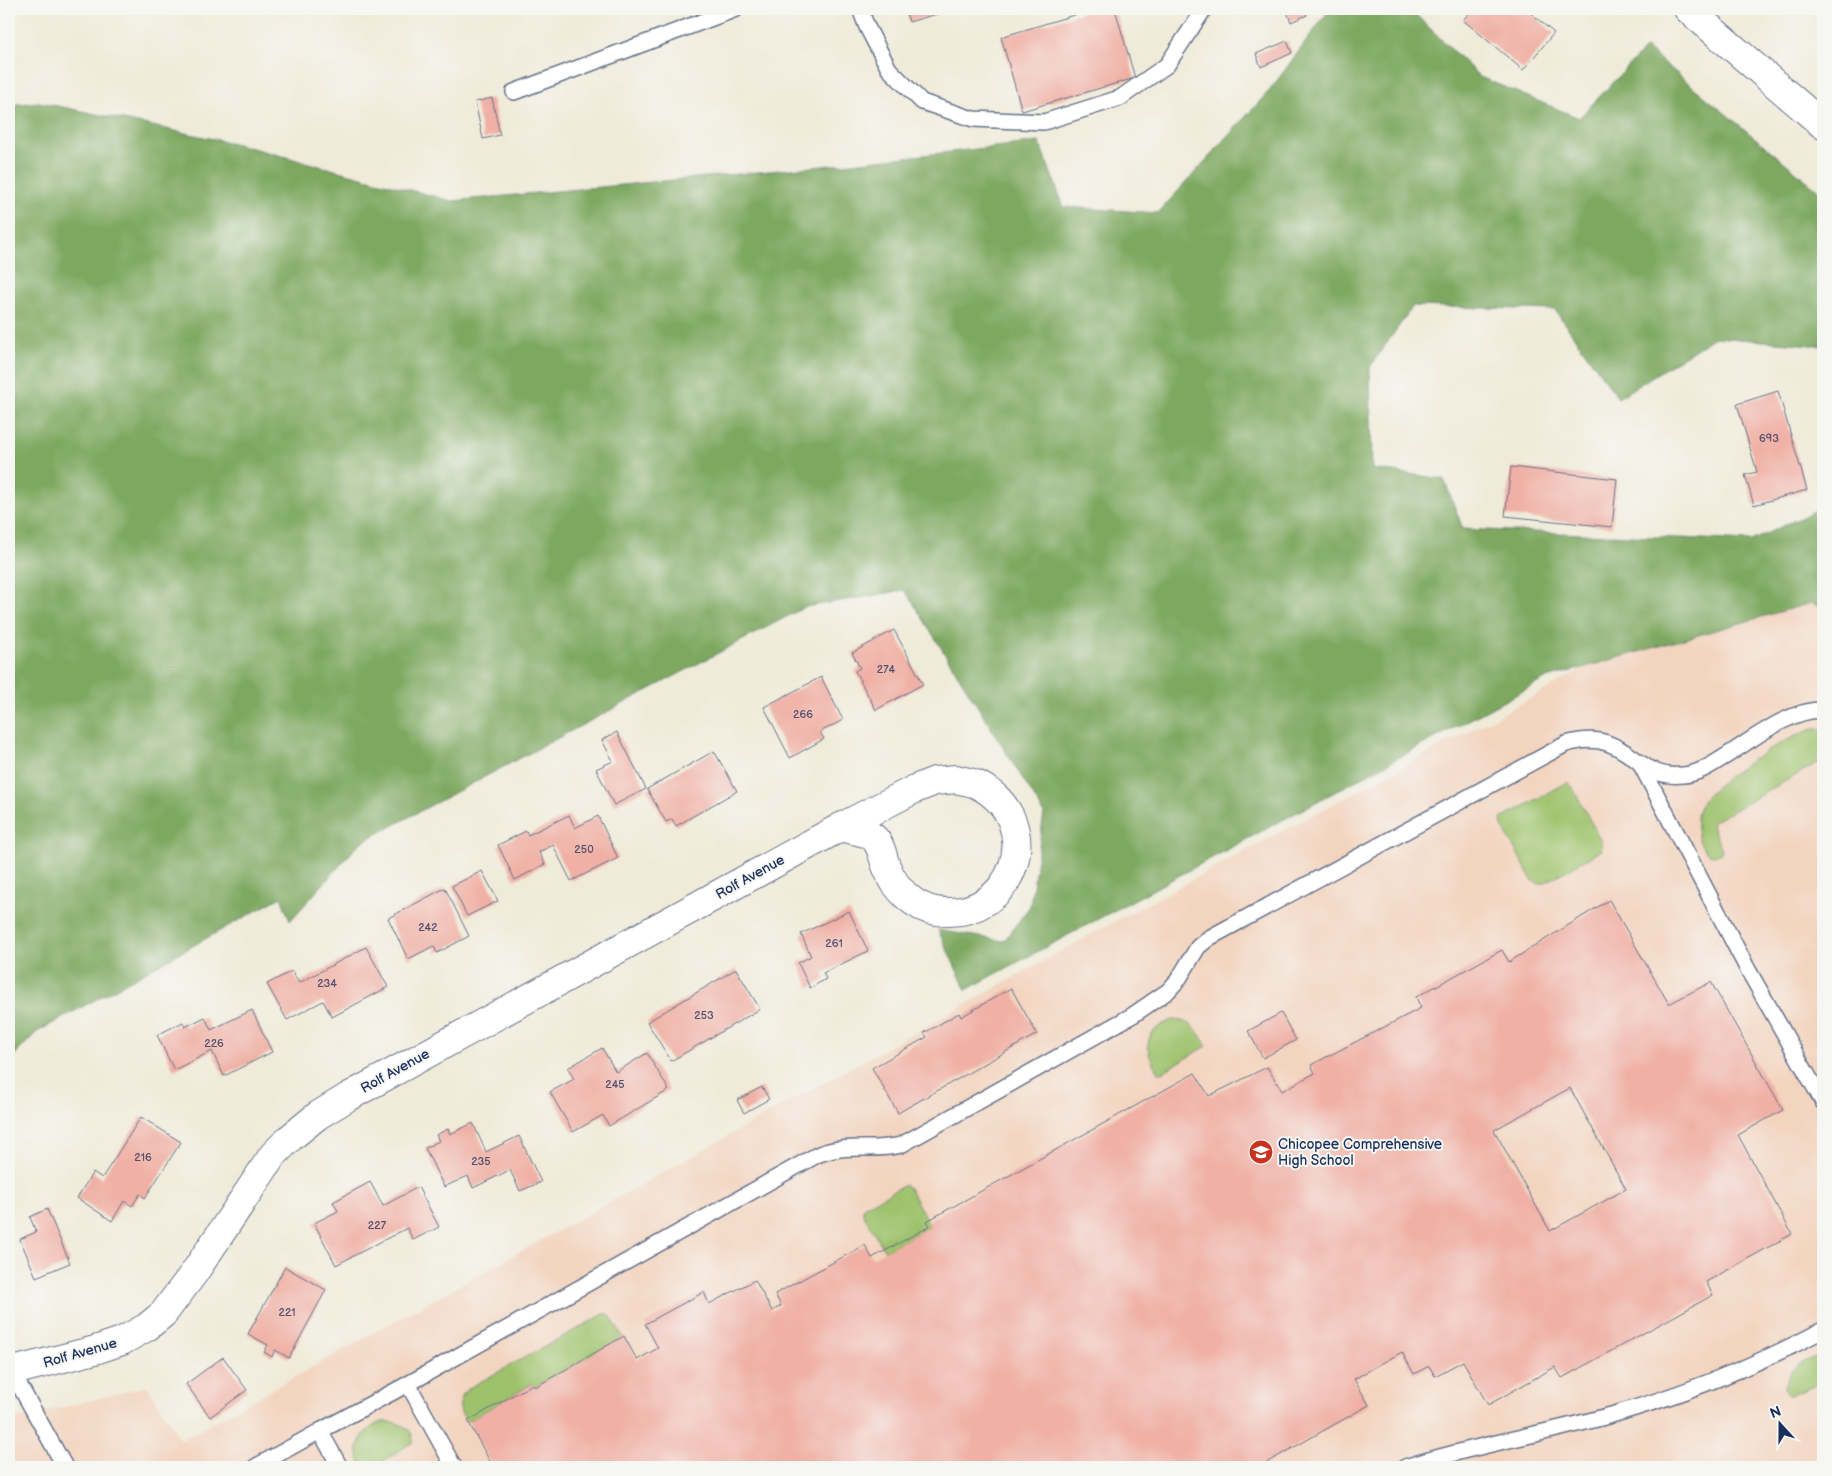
<svg xmlns="http://www.w3.org/2000/svg" width="1832" height="1476" viewBox="0 0 1832 1476" font-family="'Balsamiq Sans',sans-serif">
<rect width="100%" height="100%" fill="#f6f6f2"/>
<filter id="ink" filterUnits="userSpaceOnUse"><feTurbulence type="fractalNoise" baseFrequency=".02" numOctaves="2"/><feDisplacementMap in="SourceGraphic" scale="10" xChannelSelector="R" yChannelSelector="G"/><feConvolveMatrix kernelMatrix="1 2 1 2 8 2 1 2 1" color-interpolation-filters="sRGB"/></filter>
<filter id="wash" filterUnits="userSpaceOnUse"><feTurbulence type="fractalNoise" baseFrequency=".0096" numOctaves="4" result="noise"/><feDisplacementMap in="SourceGraphic" scale="20" xChannelSelector="R" yChannelSelector="G"/><feGaussianBlur stdDeviation="1.12" result="paint"/><feColorMatrix in="noise" values="0 0 0 0 0 0 0 0 0 0 0 0 0 0 0 0 0 1.4 0 .05"/><feComposite in="paint" operator="in"/></filter>
<g filter="url(#wash)">
<rect width="100%" height="100%" fill="#f0ebd9"/>
<path fill="#f3d4bf" d="M 1823,531 L 1823,1467 L 9,1467 L 9,1421 L 147,1386 L 181,1440 L 1119,919 L 1535,696 Z"/>
<g fill="#9ec26c" stroke="#5c7865">
<path d="M 1814,729 L 1823,729 L 1823,760 L 1711,823 L 1722,850 L 1721,853 L 1715,856 C 1706,854 1700,845 1698,836 C 1696,828 1696,813 1700,806 C 1710,782 1789,735 1814,729 Z"/>
<path d="M 1566,783 L 1569,783 L 1573,788 L 1601,841 L 1602,850 L 1544,883 L 1538,884 L 1532,880 L 1502,826 L 1501,819 Z"/>
<path d="M 1172,1020 C 1192,1020 1197,1030 1207,1046 L 1159,1074 C 1144,1050 1141,1032 1172,1020 Z"/>
<path d="M 905,1185 L 909,1188 L 930,1226 L 885,1251 L 863,1214 L 863,1207 Z"/>
<path d="M 604,1314 L 609,1314 L 610,1316 L 623,1337 L 535,1387 L 532,1384 L 468,1421 C 456,1412 458,1396 469,1388 Z"/>
<path d="M 1816,1357 L 1823,1358 L 1823,1380 L 1814,1386 L 1789,1396 L 1784,1388 C 1787,1370 1799,1362 1816,1357 Z"/>
<path d="M 381,1422 C 394,1421 414,1425 413,1442 C 400,1450 377,1468 363,1467 C 350,1448 363,1429 381,1422 Z"/>
</g>
<path fill="#7ea860" stroke="#4c6c5f" d="M 1330,9 L 1410,9 L 1480,77 L 1579,118 L 1646,48 L 1823,194 L 1823,346 L 1715,337 L 1618,398 L 1555,310 L 1413,306 L 1370,367 L 1372,469 L 1444,479 L 1463,529 L 1751,541 L 1823,507 L 1823,608 L 1811,603 L 1547,678 L 966,990 L 938,930 L 1004,941 L 1030,906 L 1044,813 L 905,590 L 805,607 L 360,843 L 290,921 L 281,897 L 37,1032 L 9,1061 L 9,105 L 39,102 L 237,144 L 452,201 L 843,164 L 1039,142 L 1064,207 L 1158,213 L 1270,90 Z"/>
<g id="blocks">
<g fill="#f0b0a5" fill-rule="evenodd">
<path d="M 905,9 L 947,9 L 947,11 L 909,22 Z"/>
<path d="M 1094,9 L 1115,9 L 1135,78 L 1022,111 L 1001,37 Z"/>
<path d="M 1286,9 L 1305,9 L 1307,15 L 1291,22 Z"/>
<path d="M 1473,9 L 1518,9 L 1522,12 L 1526,9 L 1554,33 L 1523,70 L 1463,20 Z"/>
<path d="M 1287,41 L 1292,53 L 1261,67 L 1256,54 Z"/>
<path d="M 492,98 L 500,135 L 483,139 L 475,102 Z"/>
<path d="M 1778,391 L 1807,490 L 1754,505 L 1745,475 L 1757,472 L 1737,404 Z"/>
<path d="M 1511,467 L 1617,479 L 1612,527 L 1505,516 Z"/>
<path d="M 894,630 L 923,684 L 876,710 L 855,671 L 860,668 L 852,653 Z"/>
<path d="M 821,677 L 843,720 L 820,732 L 824,739 L 790,758 L 764,707 Z"/>
<path d="M 617,732 L 646,789 L 614,805 L 596,769 L 613,761 L 602,740 Z"/>
<path d="M 714,751 L 737,791 L 676,826 L 672,819 L 666,822 L 647,789 Z"/>
<path d="M 569,815 L 575,828 L 598,816 L 618,858 L 571,881 L 553,845 L 539,852 L 545,864 L 515,880 L 498,845 L 526,831 L 528,835 Z"/>
<path d="M 482,871 L 498,901 L 467,916 L 452,886 Z"/>
<path d="M 445,888 L 469,936 L 437,953 L 434,946 L 408,959 L 388,918 Z"/>
<path d="M 1609,900 L 1669,1004 L 1711,982 L 1783,1110 L 1738,1135 L 1792,1234 L 1706,1282 L 1713,1295 L 1562,1378 L 1555,1367 L 1488,1405 L 1463,1361 L 1435,1376 L 1429,1366 L 1414,1374 L 1402,1352 L 1354,1379 L 1369,1405 L 1259,1467 L 493,1467 L 468,1421 L 533,1384 L 535,1387 L 624,1336 L 637,1360 L 658,1348 L 645,1324 L 704,1292 L 709,1304 L 755,1280 L 772,1311 L 781,1306 L 775,1294 L 865,1245 L 872,1258 L 930,1226 L 927,1221 L 1195,1073 L 1209,1096 L 1267,1067 L 1282,1091 L 1315,1073 L 1311,1065 L 1421,1008 L 1416,997 L 1502,950 L 1509,962 ZM 1570,1088 L 1626,1189 L 1550,1231 L 1494,1130 Z"/>
<path d="M 849,911 L 868,951 L 823,973 L 826,979 L 810,988 L 798,963 L 811,956 L 801,934 Z"/>
<path d="M 366,947 L 388,987 L 332,1017 L 323,1001 L 287,1020 L 267,984 L 292,971 L 299,983 Z"/>
<path d="M 736,969 L 760,1009 L 671,1061 L 647,1022 Z"/>
<path d="M 1011,988 L 1037,1034 L 898,1113 L 872,1068 L 927,1037 L 924,1033 L 959,1013 L 961,1017 Z"/>
<path d="M 252,1010 L 272,1052 L 224,1076 L 212,1051 L 174,1070 L 157,1035 L 183,1022 L 185,1027 L 205,1017 L 211,1030 Z"/>
<path d="M 1281,1013 L 1296,1040 L 1263,1058 L 1248,1031 Z"/>
<path d="M 602,1048 L 616,1072 L 647,1053 L 669,1090 L 609,1126 L 603,1115 L 573,1132 L 550,1092 L 574,1079 L 568,1068 Z"/>
<path d="M 762,1087 L 769,1099 L 744,1113 L 737,1100 Z"/>
<path d="M 141,1117 L 181,1142 L 145,1198 L 140,1194 L 132,1206 L 124,1201 L 112,1221 L 77,1198 L 93,1172 L 102,1178 Z"/>
<path d="M 473,1123 L 486,1152 L 519,1136 L 541,1182 L 520,1191 L 510,1170 L 473,1188 L 468,1176 L 444,1187 L 425,1148 L 439,1141 L 436,1135 L 448,1129 L 450,1134 Z"/>
<path d="M 370,1182 L 383,1206 L 418,1187 L 439,1227 L 413,1240 L 407,1228 L 336,1265 L 314,1223 L 338,1211 L 333,1202 Z"/>
<path d="M 47,1209 L 70,1263 L 36,1277 L 20,1239 L 36,1232 L 30,1217 Z"/>
<path d="M 285,1267 L 326,1290 L 289,1358 L 275,1350 L 272,1357 L 264,1352 L 268,1345 L 248,1334 Z"/>
<path d="M 223,1357 L 247,1390 L 210,1417 L 186,1384 Z"/>
</g>
</g>
</g>
<g filter="url(#ink)">
<use href="#blocks" fill-opacity="0" stroke="#667189" stroke-width="1"/>
<g fill="none" stroke-linecap="round" stroke-linejoin="round">
<defs>
<g id="service">
<path d="M 860,9 L 867,27 L 889,69 L 922,102 L 973,119 L 1044,122 L 1120,98 L 1167,65 L 1204,9"/>
<path d="M 514,92 L 736,9"/>
<path d="M 1640,763 L 1747,968 L 1823,1102"/>
<path d="M 12,1372 L 65,1467"/>
<path d="M 408,1384 L 454,1467"/>
<path d="M 320,1431 L 408,1384 L 817,1155 C 844,1143 873,1152 901,1145 L 1133,1015 L 1168,991 L 1178,980 L 1198,947 L 1209,938 L 1566,744 C 1580,740 1594,738 1607,743 C 1637,753 1646,779 1683,775 C 1697,774 1710,766 1721,759 C 1749,742 1791,708 1823,710"/>
<path d="M 255,1467 L 320,1431 L 340,1467"/>
<path d="M 1405,1467 C 1474,1445 1546,1434 1615,1414 C 1687,1393 1757,1365 1823,1330"/>
</g>
<g id="minor">
<path d="M 956,779 C 963,781 972,782 978,785 C 1048,821 1015,923 936,911 C 914,908 895,888 887,868 C 882,857 882,842 870,835 C 863,831 850,830 841,827 L 915,789 L 935,781 Z"/>
<path d="M 9,1372 L 95,1350 L 122,1341 L 147,1327 L 163,1314 L 194,1273 L 273,1155 L 290,1138 L 317,1116 L 348,1097 L 841,827"/>
</g>
<path id="secondary" d="M 1688,9 L 1823,125"/>
</defs>
<use href="#service" stroke="#667189" stroke-width="18"/>
<use href="#minor" stroke="#667189" stroke-width="30"/>
<use href="#secondary" stroke="#667189" stroke-width="30"/>
<use href="#service" stroke="#fff" stroke-width="15"/>
<use href="#minor" stroke="#fff" stroke-width="28"/>
<use href="#secondary" stroke="#fff" stroke-width="28"/>
</g>
</g>
<defs>
<symbol id="school-disc" viewBox="-11 -11 22 22"><circle r="9.5" fill="#c8321e" stroke="#f6f6f2"/><path d="M0-5L7-2L0 1L-7-2ZM-4 1L0 2.5L4 1V4Q0 6-4 4Z" fill="#fff"/></symbol>
</defs>
<g fill-rule="evenodd">
<use href="#school-disc" x="1247" y="1138" width="28" height="28"/>
</g>
<g text-anchor="middle" dominant-baseline="central" stroke-width="4" stroke-linejoin="round" paint-order="stroke">
<g font-size="11" fill="#504f70">
<text x="1769" y="438">693</text>
<text x="886" y="669">274</text>
<text x="803" y="714">266</text>
<text x="584" y="849">250</text>
<text x="428" y="927">242</text>
<text x="834" y="943">261</text>
<text x="327" y="983">234</text>
<text x="704" y="1015">253</text>
<text x="214" y="1043">226</text>
<text x="615" y="1084">245</text>
<text x="143" y="1157">216</text>
<text x="481" y="1161">235</text>
<text x="377" y="1225">227</text>
<text x="287" y="1312">221</text>
</g>
<g font-size="14" fill="#1b2f5e" stroke="#f6f6f2">
<text transform="translate(750 877) rotate(-29)">Rolf Avenue</text>
<text transform="translate(395 1071) rotate(-29)">Rolf Avenue</text>
<text transform="translate(80 1353) rotate(-16)">Rolf Avenue</text>
</g>
<g font-size="14" fill="#1b2f5e" stroke="#f6f6f2" text-anchor="start">
<text x="1278" y="1144">Chicopee Comprehensive<tspan x="1278" dy="16">High School</tspan></text>
</g>
</g>
<rect width="1832" height="1476" fill="none" stroke="#f6f6f2" stroke-width="30"/>
<g transform="translate(1780 1424) rotate(339)" stroke="#f6f6f2" stroke-width="4" paint-order="stroke">
<path d="M0-4L9 19L0 12L-9 19Z" fill="#1b2f5e"/>
<text y="-8" font-size="14" font-weight="bold" text-anchor="middle" fill="#1b2f5e">N</text>
</g>
</svg>
